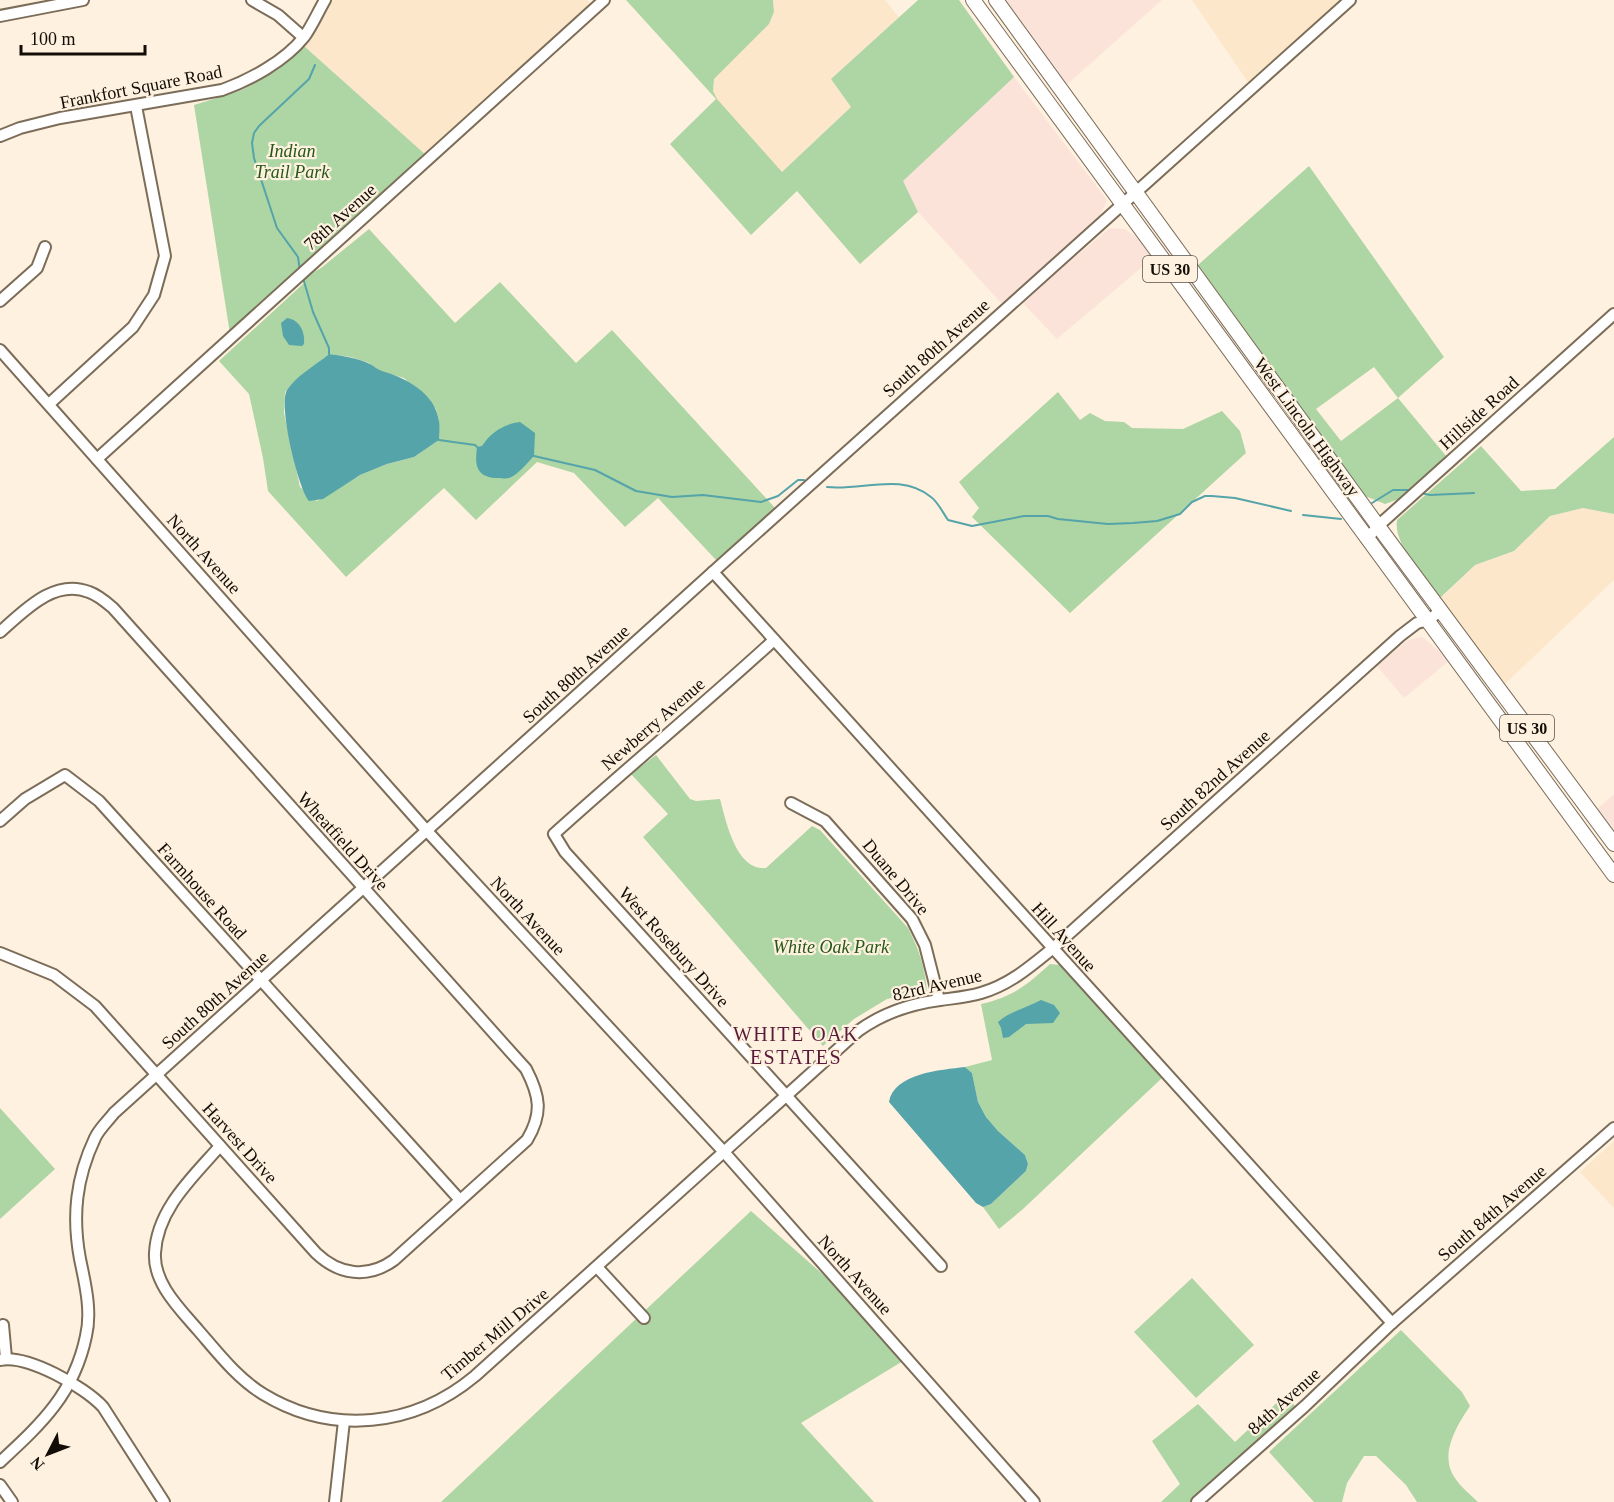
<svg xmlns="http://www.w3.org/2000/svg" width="1614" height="1502" viewBox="0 0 1614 1502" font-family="'Times New Roman',serif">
<rect width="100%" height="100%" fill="#fff1df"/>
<g fill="#fce3da">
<path d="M 1001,0 L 1162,0 L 1063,88 Z"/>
<path d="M 1014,77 L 1107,200 L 1098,220 L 1002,304 L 918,212 L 902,181 Z"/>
<path d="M 1110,228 L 1125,229 L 1140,240 L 1155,256 L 1057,339 L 1022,302 Z"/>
<path d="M 1422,637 L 1450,660 L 1404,698 L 1377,666 L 1408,640 Z"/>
<path d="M 1614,794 L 1614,828 L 1595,811 Z"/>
</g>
<g fill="#fde7cb">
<path d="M 331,0 L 587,0 L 592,5 L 427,156 L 304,46 Z"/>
<path d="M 773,0 L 885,0 L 899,17 L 831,79 L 851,107 L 782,172 L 716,99 L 713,91 L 714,79 L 769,24 L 774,12 Z"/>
<path d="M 1192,0 L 1344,0 L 1250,85 Z"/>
<path d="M 1583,508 L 1614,514 L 1614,580 L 1503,686 L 1440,599 L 1475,565 L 1514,551 L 1550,516 Z"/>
<path d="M 1614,1141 L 1614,1208 L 1580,1172 Z"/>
</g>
<g fill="#aed5a4" fill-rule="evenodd">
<path d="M 626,0 L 773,0 L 774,12 L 769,24 L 714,79 L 713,91 L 717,99 L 782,172 L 851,107 L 831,79 L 918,0 L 959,0 L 1014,77 L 903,181 L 918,212 L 860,264 L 797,191 L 751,235 L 670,144 L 716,99 Z"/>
<path d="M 304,46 L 427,156 L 230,334 L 194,105 L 242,90 L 279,69 Z"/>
<path d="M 1309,166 L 1444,357 L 1398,398 L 1447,457 L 1399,499 L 1385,504 L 1365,496 L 1345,470 L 1198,265 ZM 1374,367 L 1398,398 L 1341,441 L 1316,409 Z"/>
<path d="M 369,229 L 455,323 L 500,282 L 576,363 L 612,330 L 776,509 L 717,561 L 658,498 L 625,527 L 574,473 L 537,462 L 476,520 L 444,488 L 346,577 L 268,491 L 263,458 L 249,394 L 219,361 L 304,283 L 303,278 L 321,268 ZM 329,354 L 351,357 L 369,363 L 380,371 L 404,378 L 436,409 L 439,420 L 439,440 L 414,457 L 387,464 L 360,475 L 317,501 L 300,487 L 284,413 L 285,392 L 293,383 Z"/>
<path d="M 1058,392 L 1080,420 L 1090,413 L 1105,421 L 1124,422 L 1132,428 L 1183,429 L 1222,411 L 1240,431 L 1246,453 L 1070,613 L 972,517 L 979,508 L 959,482 Z"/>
<path d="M 1614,437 L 1614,514 L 1583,508 L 1550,516 L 1514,551 L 1475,565 L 1440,598 C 1426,579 1393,545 1397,520 L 1481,446 L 1521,491 L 1555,489 Z"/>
<path d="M 656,755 L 690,799 L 696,801 L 720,799 C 726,821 736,871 766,868 L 812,826 L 820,830 L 908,928 C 919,949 925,968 927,991 L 887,999 L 854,1019 L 823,1046 L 643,837 L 668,814 L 631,774 Z"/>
<path d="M 1050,964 L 1060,965 L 1162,1078 L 1023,1209 L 999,1229 L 983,1207 L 991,1204 L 1026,1171 L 1028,1164 L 1025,1155 L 998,1131 L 986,1117 L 978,1102 L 972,1073 L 965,1067 L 992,1060 L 981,1004 C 1013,997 1027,985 1050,964 Z"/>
<path d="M 0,1108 L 55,1169 L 0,1219 Z"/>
<path d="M 751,1211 L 827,1278 L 903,1361 L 801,1423 L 874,1502 L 441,1502 Z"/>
<path d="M 1192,1278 L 1254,1345 L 1196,1398 L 1134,1332 Z"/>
<path d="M 1401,1330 L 1462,1392 L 1470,1406 C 1458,1424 1441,1451 1452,1473 C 1457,1484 1470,1494 1478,1502 L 1417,1502 L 1406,1485 L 1376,1456 L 1364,1456 L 1347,1483 L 1342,1502 L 1314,1502 L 1269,1452 Z"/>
<path d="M 1285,1395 L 1296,1407 L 1191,1502 L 1161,1502 L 1180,1484 L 1152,1441 L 1198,1404 L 1235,1442 Z"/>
</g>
<g fill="#54a4a9">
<path d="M 287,318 C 300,320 305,332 304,344 L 302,346 L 289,345 L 283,336 L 281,323 Z"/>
<path d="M 329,354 C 343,356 358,358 370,364 C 374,366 378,370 382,371 C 406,378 435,393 439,421 C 440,427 439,434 439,440 L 414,457 L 387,464 L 360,475 L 323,499 L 309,501 C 298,488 278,405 287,390 C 296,376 316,365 329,354 Z"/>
<path d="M 520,422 L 535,433 L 534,456 C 527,463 518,475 509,478 C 505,479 499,478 495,478 C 475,476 475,463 477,447 L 482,446 C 491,432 504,424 520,422 Z"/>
<path d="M 1041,1000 L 1054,1005 L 1060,1013 L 1053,1023 L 1026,1024 L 1009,1037 L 1003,1038 L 1001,1028 L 998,1022 C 1010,1011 1027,1008 1041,1000 Z"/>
<path d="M 965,1067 L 972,1073 L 978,1102 L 986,1117 L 998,1131 L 1025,1155 L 1028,1164 L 1026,1171 L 991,1204 L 983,1207 L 976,1203 L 889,1102 C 894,1073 941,1070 965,1067 Z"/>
</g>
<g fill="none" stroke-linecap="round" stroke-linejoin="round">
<g stroke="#54a4a9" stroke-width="2">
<path d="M 300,271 L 298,257 L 277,228 L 254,158 L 252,143 L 254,133 L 259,126 L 309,79 L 315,65"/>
<path d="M 303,278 L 313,312 L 329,348 L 329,354"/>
<path d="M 439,440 L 475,445 L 477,447"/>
<path d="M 534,456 L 595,470 L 636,491 L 672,497 L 703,495 L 761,502 L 778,496 L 798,480 L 804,480"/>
<path d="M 827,487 C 862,491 901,472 931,497 C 938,502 943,513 948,520 L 972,526 L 1024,516 L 1048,516 L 1058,519 L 1108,524 L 1133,523 L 1157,521 L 1180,514 L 1192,502 L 1205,496 L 1212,496 L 1235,498 L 1291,511"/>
<path d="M 1421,493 L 1430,495 L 1474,493"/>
<path d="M 1372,503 L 1393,490 L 1411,490"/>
<path d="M 1303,515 L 1341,519"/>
</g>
<defs>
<g id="minor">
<path d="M 252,0 L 278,15 L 303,37"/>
<path d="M 0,16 L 83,0"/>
<path d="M 0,136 L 20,128 L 60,118 L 222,90 C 250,80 285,61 304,37 C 312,26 318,12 325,0"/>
<path d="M 0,301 L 37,268 L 45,247"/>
<path d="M 0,350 L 427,831 L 724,1152 L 1034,1502"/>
<path d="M 49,404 L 133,327 L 154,295 L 165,256 L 136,106"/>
<path d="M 97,459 L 604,0"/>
<path d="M 1367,539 L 1378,526 L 1614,314"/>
<path d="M 713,572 L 1392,1323"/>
<path d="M 0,632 C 24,611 54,578 89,592 C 98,595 106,602 113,608 L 526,1069 C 540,1096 543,1113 527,1140 L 394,1260 C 368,1279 339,1275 316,1253 L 95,1006 L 54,975 L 0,953"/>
<path d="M 774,640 C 702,706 627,768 554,834 L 565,852 L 941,1266"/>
<path d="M 791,803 L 825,821 L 912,919 L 925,945 L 939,1000"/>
<path d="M 0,821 L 25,799 L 65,775 L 99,801 L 460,1200"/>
<path d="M 220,1146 C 193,1177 157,1209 155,1253 C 153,1283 180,1309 198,1330 C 218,1353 237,1378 263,1394 C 332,1436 414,1427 475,1376 L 858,1031 C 883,1013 909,1004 940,1000 C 954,998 968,997 981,993 C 1009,985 1030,967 1052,949 L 1400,636 L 1417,623 L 1429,620 L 1441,610"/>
<path d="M 597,1267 L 644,1318"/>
<path d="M 3,1325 L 6,1358"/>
<path d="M 0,1360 C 27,1354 85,1387 103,1407 L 164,1502"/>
<path d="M 0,1462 C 41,1424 74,1394 86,1336 C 92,1311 85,1283 80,1259 C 72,1216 76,1178 95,1138 C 99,1129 108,1121 114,1113 L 713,572 L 1350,0"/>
<path d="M 0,1485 L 12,1502"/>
<path d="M 335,1502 L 344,1421"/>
<path d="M 1197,1502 L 1305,1406 L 1392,1323 L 1614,1128"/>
</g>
<g id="major">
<path d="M 973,0 L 1614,875"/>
<path d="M 996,0 L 1378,526 L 1614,844"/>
</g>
</defs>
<use href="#minor" stroke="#7c6d59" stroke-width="14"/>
<use href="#major" stroke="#7c6d59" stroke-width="16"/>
<use href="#minor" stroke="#fff" stroke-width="10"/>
<use href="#major" stroke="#fff" stroke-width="14"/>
</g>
<g text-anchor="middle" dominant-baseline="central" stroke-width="4.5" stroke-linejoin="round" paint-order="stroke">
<g fill="#fff1df" stroke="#595147" stroke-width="1.5">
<rect x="1143" y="256" width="54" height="26" rx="4.5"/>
<rect x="1500" y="715" width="54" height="26" rx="4.5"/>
</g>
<g font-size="16" font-weight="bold" fill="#120d06">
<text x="1170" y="269">US 30</text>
<text x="1527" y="728">US 30</text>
</g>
<g font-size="18" fill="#120d06" stroke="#fff1df">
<text transform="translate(141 87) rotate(-11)">Frankfort Square Road</text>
<text transform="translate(340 217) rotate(-42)">78th Avenue</text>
<text transform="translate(936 348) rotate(-42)">South 80th Avenue</text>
<text transform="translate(1479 413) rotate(-42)">Hillside Road</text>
<text transform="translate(1307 427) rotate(54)">West Lincoln Highway</text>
<text transform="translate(204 554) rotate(48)">North Avenue</text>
<text transform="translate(576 674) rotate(-42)">South 80th Avenue</text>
<text transform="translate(653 724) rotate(-41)">Newberry Avenue</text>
<text transform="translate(1215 780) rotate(-42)">South 82nd Avenue</text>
<text transform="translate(343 841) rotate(48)">Wheatfield Drive</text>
<text transform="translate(896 877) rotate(50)">Duane Drive</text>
<text transform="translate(202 891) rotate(48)">Farmhouse Road</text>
<text transform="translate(528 916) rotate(47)">North Avenue</text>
<text transform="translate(1064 937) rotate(48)">Hill Avenue</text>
<text transform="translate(674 947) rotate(48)">West Rosebury Drive</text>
<text transform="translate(937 985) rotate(-13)">82rd Avenue</text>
<text transform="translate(215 1000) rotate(-42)">South 80th Avenue</text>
<text transform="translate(240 1143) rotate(48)">Harvest Drive</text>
<text transform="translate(1492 1213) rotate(-41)">South 84th Avenue</text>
<text transform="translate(855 1275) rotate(48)">North Avenue</text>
<text transform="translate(495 1334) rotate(-40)">Timber Mill Drive</text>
<text transform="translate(1284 1401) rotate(-42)">84th Avenue</text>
</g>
<g font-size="18" font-style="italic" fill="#255717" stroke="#fff1df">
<text x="292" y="151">Indian<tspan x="292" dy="21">Trail Park</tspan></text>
<text x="831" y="947">White Oak Park</text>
</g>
<g font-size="20" letter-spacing="1.5" fill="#591938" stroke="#fff1df">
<text x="796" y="1034">WHITE OAK<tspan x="796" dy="23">ESTATES</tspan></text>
</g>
</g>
<g transform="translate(48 1454) rotate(228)" stroke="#fff1df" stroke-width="4.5" paint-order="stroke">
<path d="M0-4.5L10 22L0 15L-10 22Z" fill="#120d06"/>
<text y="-9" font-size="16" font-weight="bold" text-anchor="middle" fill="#120d06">N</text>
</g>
<path d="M21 45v9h124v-9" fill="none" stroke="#120d06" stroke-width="3"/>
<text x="30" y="45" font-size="18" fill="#120d06" stroke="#fff1df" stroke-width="4.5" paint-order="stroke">100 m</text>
</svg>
